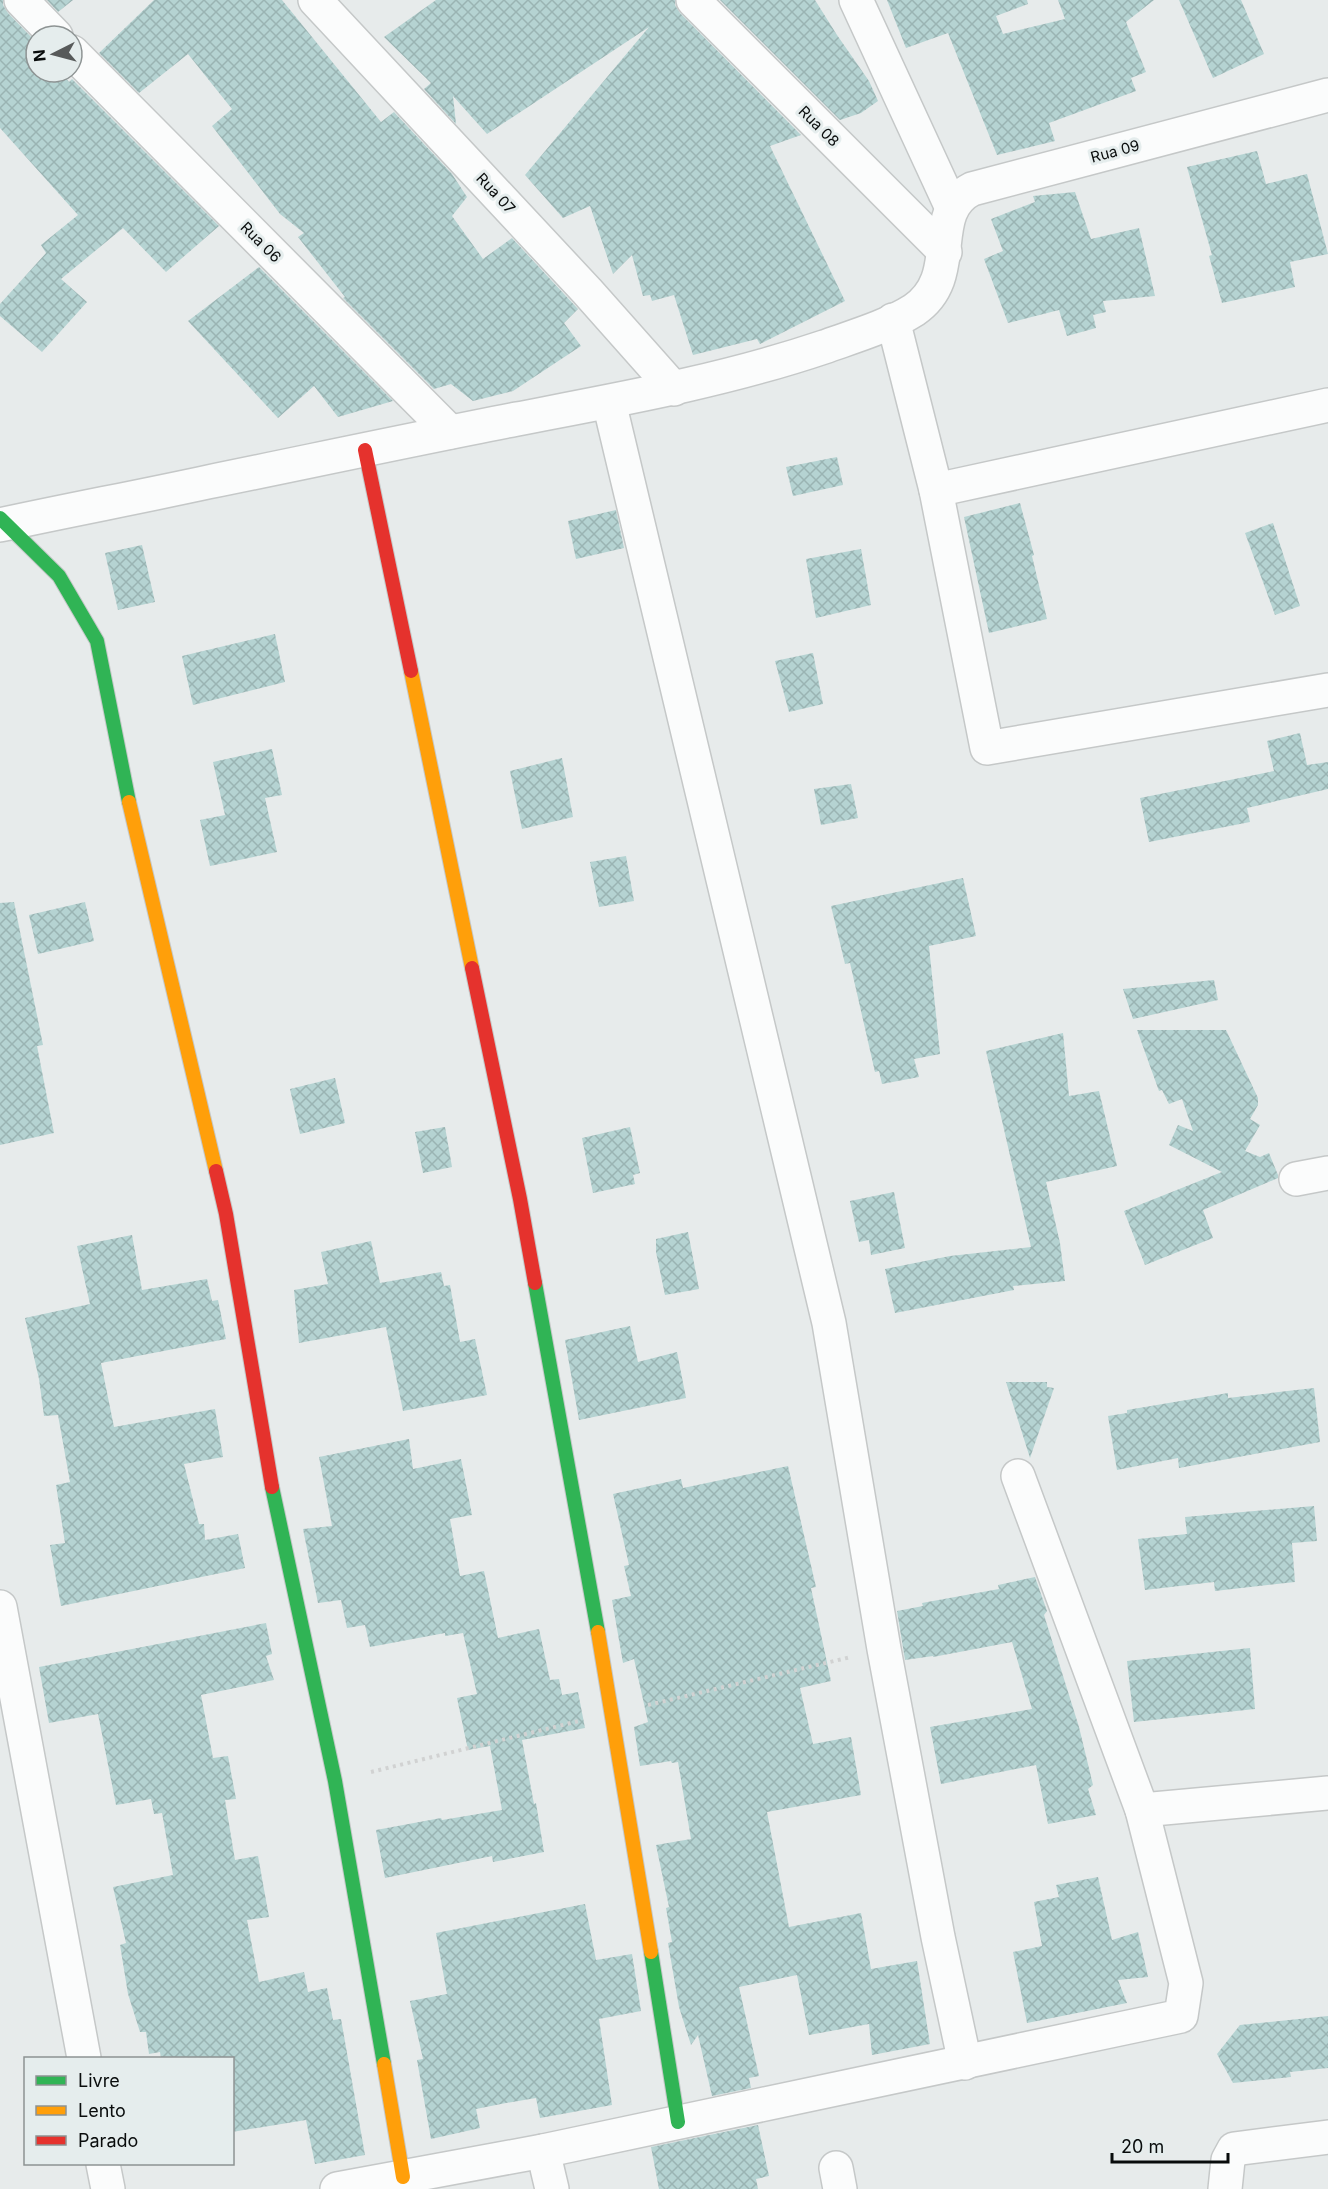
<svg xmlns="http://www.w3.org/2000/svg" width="1328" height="2189" viewBox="0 0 1328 2189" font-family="Inter,sans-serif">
<defs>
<pattern id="building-cross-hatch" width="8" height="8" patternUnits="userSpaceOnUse" patternTransform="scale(1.5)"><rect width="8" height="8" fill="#b5d3d2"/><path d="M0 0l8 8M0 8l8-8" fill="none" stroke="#9ab4b3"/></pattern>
</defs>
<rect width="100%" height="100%" fill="#e7ebeb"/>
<g fill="url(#building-cross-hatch)">
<path d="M 0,0 L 3,0 L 3,5 L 8,13 L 36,42 L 36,72 L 61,72 L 69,82 L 72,79 L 219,226 L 166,272 L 123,228 L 61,279 L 87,302 L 42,352 L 0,316 L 0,304 L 46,253 L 41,245 L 78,215 L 0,128 Z"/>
<path d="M 47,0 L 73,0 L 58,12 Z"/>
<path d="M 154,0 L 282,0 L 381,122 L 394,112 L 452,174 L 467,197 L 452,216 L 483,259 L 512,238 L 578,309 L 564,323 L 581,346 L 513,391 L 473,401 L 451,384 L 434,389 L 343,298 L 345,297 L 298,237 L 304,233 L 280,214 L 212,126 L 232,109 L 188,54 L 139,93 L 99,53 Z"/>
<path d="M 436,0 L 675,0 L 675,5 L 680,13 L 801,135 L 770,146 L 845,301 L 760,344 L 757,339 L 693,355 L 674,295 L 652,301 L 650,295 L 643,296 L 632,255 L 613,274 L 590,206 L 563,218 L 525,175 L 649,27 L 487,134 L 453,96 L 456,124 L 424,89 L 431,83 L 384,37 Z"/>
<path d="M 720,0 L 815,0 L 837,35 L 869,81 L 878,101 L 861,113 L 840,120 Z"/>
<path d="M 887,0 L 1027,0 L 1028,4 L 996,16 L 1003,34 L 1065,19 L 1058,0 L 1154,0 L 1126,22 L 1146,72 L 1131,78 L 1136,91 L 1049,123 L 1055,141 L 997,155 L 948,33 L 906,48 Z"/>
<path d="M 1179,0 L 1241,0 L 1264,54 L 1213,78 Z"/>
<path d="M 1257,151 L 1266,184 L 1307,174 L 1328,254 L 1290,262 L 1295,287 L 1222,303 L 1209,256 L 1212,255 L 1187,167 Z"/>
<path d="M 1075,192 L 1091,239 L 1139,228 L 1155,296 L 1103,301 L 1106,312 L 1093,315 L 1096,328 L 1067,336 L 1059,310 L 1008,323 L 984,259 L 1003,251 L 991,219 L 1035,202 L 1033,196 Z"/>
<path d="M 259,267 L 393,401 L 338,417 L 314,386 L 278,418 L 188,321 Z"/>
<path d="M 837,457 L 843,485 L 793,496 L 786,467 Z"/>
<path d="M 1020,503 L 1034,555 L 1032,556 L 1047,619 L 989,633 L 964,517 Z"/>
<path d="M 616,510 L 624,548 L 576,559 L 568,521 Z"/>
<path d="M 1273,523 L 1300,606 L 1275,615 L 1245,533 Z"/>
<path d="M 142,545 L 155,602 L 118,610 L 105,553 Z"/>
<path d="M 861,549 L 871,605 L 816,618 L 806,559 Z"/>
<path d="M 275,634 L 285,682 L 193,705 L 182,656 Z"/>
<path d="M 813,653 L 823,704 L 789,712 L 775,661 Z"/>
<path d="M 1300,733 L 1307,765 L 1328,762 L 1328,789 L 1247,808 L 1250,822 L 1149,842 L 1140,798 L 1274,771 L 1267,741 Z"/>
<path d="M 272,749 L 282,795 L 265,798 L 277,852 L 210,866 L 200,820 L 225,815 L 213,762 Z"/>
<path d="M 562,758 L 573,817 L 522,829 L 510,771 Z"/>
<path d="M 851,784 L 858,818 L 821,825 L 814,789 Z"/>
<path d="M 626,856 L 634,901 L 599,907 L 590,862 Z"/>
<path d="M 963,878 L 976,936 L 929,946 L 940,1054 L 914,1059 L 919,1077 L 882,1084 L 879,1071 L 875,1072 L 850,963 L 845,964 L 831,906 Z"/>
<path d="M 14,902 L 43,1045 L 37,1046 L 54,1133 L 0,1145 L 0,903 Z"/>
<path d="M 85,902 L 94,941 L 38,954 L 29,915 Z"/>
<path d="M 1214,980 L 1218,1000 L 1133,1019 L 1123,989 Z"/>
<path d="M 1137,1030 L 1226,1030 L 1258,1098 L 1258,1105 L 1250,1119 L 1260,1125 L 1245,1151 L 1260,1157 L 1269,1153 L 1278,1175 L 1278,1178 L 1203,1210 L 1213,1238 L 1145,1265 L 1124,1211 L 1222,1172 L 1169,1145 L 1178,1125 L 1193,1131 L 1182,1099 L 1169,1104 L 1162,1090 L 1159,1091 Z"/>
<path d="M 1063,1033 L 1069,1096 L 1099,1091 L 1117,1166 L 1046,1182 L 1060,1243 L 1065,1281 L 1013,1286 L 1014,1290 L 895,1313 L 885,1269 L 950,1256 L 1031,1247 L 986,1051 Z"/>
<path d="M 335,1078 L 345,1123 L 300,1134 L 290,1089 Z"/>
<path d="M 445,1127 L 452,1167 L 423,1173 L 415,1132 Z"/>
<path d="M 630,1127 L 640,1173 L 633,1175 L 635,1184 L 593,1193 L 582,1138 Z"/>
<path d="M 894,1192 L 905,1248 L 871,1255 L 869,1240 L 859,1242 L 850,1201 Z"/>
<path d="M 688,1232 L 699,1289 L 665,1295 L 656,1252 L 656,1239 Z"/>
<path d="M 132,1235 L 142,1290 L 207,1279 L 212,1301 L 218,1300 L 226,1339 L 101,1363 L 114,1427 L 215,1409 L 223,1457 L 184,1464 L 199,1524 L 204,1524 L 205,1540 L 238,1534 L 245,1568 L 61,1606 L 50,1545 L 65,1543 L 56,1485 L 70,1482 L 58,1415 L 44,1416 L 39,1379 L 25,1318 L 90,1304 L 77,1246 Z"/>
<path d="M 371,1241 L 380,1283 L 441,1272 L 444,1286 L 450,1285 L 460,1342 L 475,1339 L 487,1395 L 403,1411 L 386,1327 L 299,1343 L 294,1290 L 328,1284 L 321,1252 Z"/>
<path d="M 630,1326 L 638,1362 L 677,1352 L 686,1398 L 579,1420 L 565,1340 Z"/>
<path d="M 1006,1382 L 1047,1382 L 1047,1387 L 1054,1388 L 1030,1458 Z"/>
<path d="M 1314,1388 L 1320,1442 L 1179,1468 L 1178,1458 L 1117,1470 L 1108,1416 L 1127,1413 L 1127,1410 L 1228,1393 L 1228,1398 Z"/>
<path d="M 409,1439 L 413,1469 L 461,1459 L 472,1515 L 450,1519 L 460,1576 L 484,1571 L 498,1638 L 539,1629 L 550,1680 L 559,1679 L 562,1695 L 578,1692 L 585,1728 L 522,1740 L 534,1804 L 536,1803 L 544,1852 L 493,1862 L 492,1856 L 385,1878 L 376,1830 L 441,1818 L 442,1820 L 502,1810 L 490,1746 L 468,1750 L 457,1698 L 477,1694 L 463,1633 L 445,1636 L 445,1633 L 370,1647 L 365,1625 L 347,1628 L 341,1600 L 318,1603 L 303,1529 L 332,1526 L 319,1457 Z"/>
<path d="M 788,1466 L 816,1587 L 811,1588 L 831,1681 L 800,1688 L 813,1744 L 851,1737 L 861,1795 L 767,1812 L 789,1927 L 861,1913 L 871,1969 L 917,1961 L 930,2044 L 872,2055 L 869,2024 L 809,2035 L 797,1975 L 739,1987 L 759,2076 L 749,2078 L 751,2088 L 712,2096 L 698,2035 L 691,2045 L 679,2007 L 668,1943 L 672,1942 L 666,1908 L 669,1907 L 656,1845 L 691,1839 L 678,1762 L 672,1763 L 671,1761 L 640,1766 L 634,1727 L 648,1722 L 634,1659 L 623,1663 L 612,1600 L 631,1596 L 624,1566 L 629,1565 L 613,1494 L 681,1479 L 683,1488 Z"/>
<path d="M 1314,1506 L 1317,1541 L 1292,1543 L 1295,1582 L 1215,1591 L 1214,1582 L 1145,1590 L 1138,1539 L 1187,1534 L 1185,1517 Z"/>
<path d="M 1035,1577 L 1047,1611 L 1044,1615 L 1079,1727 L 1093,1785 L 1088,1789 L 1096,1815 L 1048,1824 L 1036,1765 L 941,1784 L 930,1727 L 1032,1709 L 1012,1642 L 933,1657 L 933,1656 L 905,1660 L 897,1611 L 923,1606 L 922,1603 L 999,1589 L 998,1585 Z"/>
<path d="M 266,1623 L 272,1654 L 266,1656 L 274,1680 L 201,1695 L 213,1758 L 228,1756 L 236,1799 L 225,1800 L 235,1860 L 258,1856 L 269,1917 L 247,1920 L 259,1982 L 304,1972 L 308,1992 L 327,1988 L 333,2020 L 341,2019 L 365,2155 L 315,2164 L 306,2120 L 232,2132 L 232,2058 L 161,2058 L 160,2052 L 149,2054 L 146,2032 L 140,2032 L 128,1994 L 120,1945 L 126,1943 L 113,1887 L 173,1875 L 162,1813 L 154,1814 L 151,1799 L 116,1805 L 98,1714 L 49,1723 L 39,1667 Z"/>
<path d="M 1250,1648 L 1255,1709 L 1134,1722 L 1127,1661 Z"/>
<path d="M 1098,1877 L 1112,1940 L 1138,1932 L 1148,1977 L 1118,1980 L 1127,2003 L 1027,2023 L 1013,1952 L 1042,1946 L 1034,1902 L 1059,1897 L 1056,1885 Z"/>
<path d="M 585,1904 L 596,1960 L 632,1954 L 641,2011 L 599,2019 L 612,2105 L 540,2118 L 536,2098 L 506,2103 L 476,2109 L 480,2128 L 431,2139 L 417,2060 L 423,2059 L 410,2001 L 447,1994 L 436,1933 Z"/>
<path d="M 1328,2016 L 1328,2068 L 1290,2072 L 1291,2077 L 1233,2083 L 1217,2054 L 1240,2025 Z"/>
<path d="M 758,2125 L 769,2176 L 756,2179 L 758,2189 L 659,2189 L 651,2147 Z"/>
</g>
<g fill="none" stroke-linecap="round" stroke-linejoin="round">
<defs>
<g id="street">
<path d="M 21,0 L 56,36"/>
<path d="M 315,0 L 587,291 L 674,389"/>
<path d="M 693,0 L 945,252"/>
<path d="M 856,0 L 952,208"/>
<path d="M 72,52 L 450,432"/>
<path d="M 893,320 L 936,490 L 987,748 L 1328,690"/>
<path d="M 609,402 L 829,1323 L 884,1649 L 938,1937 L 965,2063"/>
<path d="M 936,490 L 1328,405"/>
<path d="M 0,525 C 69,510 139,497 208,482 C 311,461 414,439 517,419 C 621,399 723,381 824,347 C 852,337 889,326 914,310 C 964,276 925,213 972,189 L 1328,95"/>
<path d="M 1296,1179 L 1328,1173"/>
<path d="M 0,1607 L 84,2058"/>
<path d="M 1142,1810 L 1328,1793"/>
<path d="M 543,2151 L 552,2189"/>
<path d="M 103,2164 L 108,2189"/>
<path d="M 836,2168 L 840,2189"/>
<path d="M 337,2189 L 543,2151 L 1181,2016 L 1186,1983 L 1142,1810 L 1018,1476"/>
<path d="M 1225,2189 L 1228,2160 L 1234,2149 L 1328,2137"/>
</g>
<g id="fast">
<path d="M 0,518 L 59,576 L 97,641 L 129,802"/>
<path d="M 535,1283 L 598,1632"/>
<path d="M 272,1487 L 335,1781 L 384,2064"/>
<path d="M 651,1952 L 678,2122"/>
</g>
<g id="slow">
<path d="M 411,671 L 472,968"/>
<path d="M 129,802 L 216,1171"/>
<path d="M 598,1632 L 651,1952"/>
<path d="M 384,2064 L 403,2177"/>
</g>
<g id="jam">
<path d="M 365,450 L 411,671"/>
<path d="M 472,968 L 520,1199 L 535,1283"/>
<path d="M 216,1171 L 226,1214 L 272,1487"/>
</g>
</defs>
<use href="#street" stroke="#c5c8c8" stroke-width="36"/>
<use href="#fast" stroke="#c5c8c8" stroke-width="16"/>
<use href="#slow" stroke="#c5c8c8" stroke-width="16"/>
<use href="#jam" stroke="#c5c8c8" stroke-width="16"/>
<g stroke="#d1d2d2" stroke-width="4" stroke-dasharray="3 4.5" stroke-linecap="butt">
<path d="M 648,1705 L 851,1657"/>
<path d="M 371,1772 L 579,1721"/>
</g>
<use href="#street" stroke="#fbfcfc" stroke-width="33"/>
<use href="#fast" stroke="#30b455" stroke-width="14"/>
<use href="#slow" stroke="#ff9f0a" stroke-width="14"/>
<use href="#jam" stroke="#e5322d" stroke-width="14"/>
</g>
<g text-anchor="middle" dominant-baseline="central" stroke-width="6" stroke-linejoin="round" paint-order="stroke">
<g font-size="15" fill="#090c0c" stroke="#e5eded">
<text transform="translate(819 126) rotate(45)">Rua 08</text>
<text transform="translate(1115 151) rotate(-15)">Rua 09</text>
<text transform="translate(496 193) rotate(47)">Rua 07</text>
<text transform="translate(261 242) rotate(45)">Rua 06</text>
</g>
</g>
<rect x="24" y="2057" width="210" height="108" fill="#e5eded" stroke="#8d9393" stroke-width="1.5"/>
<rect x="36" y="2076" width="30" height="9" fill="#30b455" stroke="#8d9393" stroke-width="1.5"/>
<text x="78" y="2087" font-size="18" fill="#090c0c">Livre</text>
<rect x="36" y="2106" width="30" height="9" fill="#ff9f0a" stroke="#8d9393" stroke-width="1.5"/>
<text x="78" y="2117" font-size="18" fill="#090c0c">Lento</text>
<rect x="36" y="2136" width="30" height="9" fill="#e5322d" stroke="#8d9393" stroke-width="1.5"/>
<text x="78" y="2147" font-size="18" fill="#090c0c">Parado</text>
<g transform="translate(54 54) rotate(264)"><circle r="28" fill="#e5eded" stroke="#8d9393" stroke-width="1.5"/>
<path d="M0-4.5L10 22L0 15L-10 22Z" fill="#575a5a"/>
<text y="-9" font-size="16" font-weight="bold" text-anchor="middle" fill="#090c0c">N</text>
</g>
<path d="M1112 2153v9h116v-9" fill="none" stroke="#090c0c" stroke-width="3"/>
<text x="1121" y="2153" font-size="18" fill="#090c0c" stroke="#e5eded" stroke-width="4.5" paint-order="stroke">20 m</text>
</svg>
